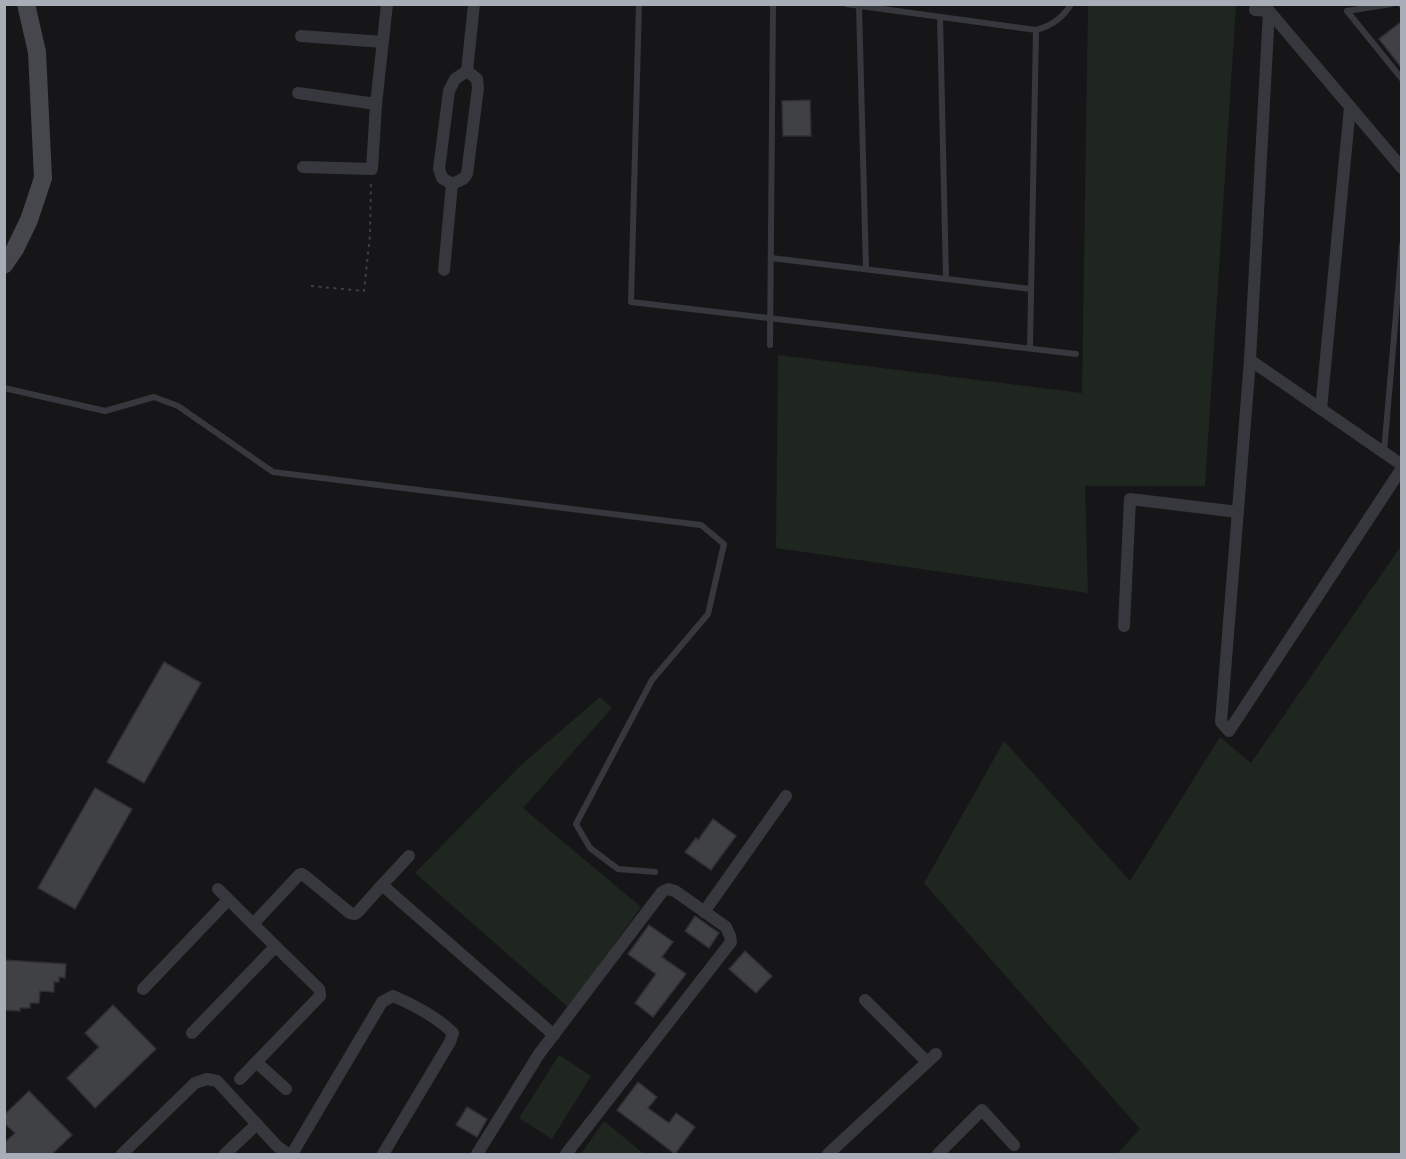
<svg xmlns="http://www.w3.org/2000/svg" width="1406" height="1159" viewBox="0 0 1406 1159" font-family="'Roboto Condensed',sans-serif">
<rect width="100%" height="100%" fill="#161618"/>
<g fill="#1e261f">
<path d="M 1088,5 L 1236,5 L 1205,486 L 1085,486 L 1088,593 L 776,548 L 778,355 L 1082,393 Z"/>
<path d="M 1401,546 L 1401,1154 L 1117,1154 L 1140,1129 L 924,883 L 1004,741 L 1130,881 L 1220,737 L 1251,763 Z"/>
<path d="M 600,697 L 612,708 L 523,808 L 641,907 L 569,1008 L 415,873 L 521,765 Z"/>
<path d="M 559,1055 L 591,1076 L 552,1139 L 519,1118 Z"/>
<path d="M 604,1121 L 644,1154 L 581,1154 Z"/>
</g>
<g fill="#404145" stroke="#303034" stroke-width="1.5">
<path d="M 1401,22 L 1401,67 L 1379,39 Z"/>
<path d="M 810,100 L 811,136 L 783,136 L 782,101 Z"/>
<path d="M 164,662 L 201,683 L 144,783 L 107,762 Z"/>
<path d="M 95,788 L 132,809 L 75,909 L 38,888 Z"/>
<path d="M 713,819 L 736,836 L 711,870 L 685,852 L 696,838 L 698,840 Z"/>
<path d="M 695,916 L 719,933 L 709,948 L 685,931 Z"/>
<path d="M 649,925 L 673,942 L 662,957 L 686,974 L 653,1017 L 635,1003 L 656,974 L 628,954 Z"/>
<path d="M 745,951 L 772,976 L 756,993 L 729,969 Z"/>
<path d="M 4,960 L 66,964 L 65,978 L 59,977 L 59,982 L 54,982 L 54,992 L 40,991 L 39,1003 L 30,1003 L 30,1008 L 20,1008 L 20,1011 L 4,1010 Z"/>
<path d="M 113,1005 L 156,1049 L 95,1108 L 67,1078 L 99,1047 L 85,1033 Z"/>
<path d="M 638,1082 L 657,1097 L 648,1108 L 669,1123 L 676,1113 L 695,1127 L 675,1154 L 617,1110 Z"/>
<path d="M 29,1091 L 72,1135 L 51,1155 L 4,1155 L 4,1143 L 15,1133 L 4,1123 L 4,1115 Z"/>
<path d="M 467,1107 L 487,1119 L 477,1137 L 456,1125 Z"/>
</g>
<g fill="none" stroke-linecap="round" stroke-linejoin="round">
<path stroke="#3d3f44" stroke-width="2" stroke-dasharray="3 4.5" stroke-linecap="butt" d="M 311,286 L 364,291 L 370,235 L 371,181"/>
<g stroke="#37383d" stroke-width="6">
<path d="M 639,4 L 631,302 L 1076,354"/>
<path d="M 846,4 L 1036,30 C 1051,26 1063,18 1071,4"/>
<path d="M 1391,4 L 1347,11 L 1402,79"/>
<path d="M 1400,4 L 1402,6"/>
<path d="M 859,6 L 866,269"/>
<path d="M 940,17 L 946,279"/>
<path d="M 771,258 L 1031,289"/>
<path d="M 770,345 L 773,4"/>
<path d="M 1030,348 L 1036,30"/>
<path d="M 4,388 L 105,411 L 154,397 L 178,406 L 273,472 L 701,525 L 724,544 L 708,614 L 652,680 L 576,824 L 590,848 L 618,869 L 655,872"/>
<path d="M 1384,452 L 1402,245"/>
</g>
<g stroke="#37383d" stroke-width="12">
<path d="M 1256,4 L 1255,10 L 1269,11 L 1402,168"/>
<path d="M 1269,11 L 1250,360 L 1221,722 L 1229,731 L 1402,468"/>
<path d="M 301,36 L 383,42"/>
<path d="M 298,93 L 376,104"/>
<path d="M 303,167 L 372,169 L 376,104 L 387,4"/>
<path d="M 452,184 L 463,179 L 467,174 L 478,88 L 477,79 L 467,71"/>
<path d="M 444,270 L 452,184 L 442,178 L 439,169 L 449,91 L 455,79 L 467,71 L 474,4"/>
<path d="M 1250,360 L 1402,465"/>
<path d="M 1321,409 L 1350,107"/>
<path d="M 1124,626 L 1130,499 L 1238,512"/>
<path d="M 382,885 L 409,856"/>
<path d="M 218,889 L 253,924 L 299,875 L 302,874 L 305,876 L 350,913 L 355,914 L 358,912 L 382,885 L 554,1035"/>
<path d="M 704,912 L 786,796"/>
<path d="M 143,989 L 228,900"/>
<path d="M 865,1000 L 927,1062"/>
<path d="M 192,1033 L 275,947"/>
<path d="M 256,1062 L 286,1089"/>
<path d="M 240,1079 L 320,996 L 320,993 L 319,989 L 253,924"/>
<path d="M 122,1154 L 195,1083 L 207,1079 L 217,1081 L 277,1146 L 288,1154"/>
<path d="M 225,1154 L 257,1124"/>
<path d="M 292,1154 L 382,1002 L 393,996 C 414,1005 437,1017 453,1033 L 450,1042 L 383,1154"/>
<path d="M 477,1154 L 539,1054 L 662,892 L 668,889 L 675,891 L 726,927 L 730,936 L 731,942 L 566,1154"/>
<path d="M 828,1154 L 936,1054"/>
<path d="M 938,1154 L 982,1110 L 1014,1145"/>
</g>
<path stroke="#45474d" stroke-width="18" d="M 4,265 L 15,249 L 29,220 L 43,178 L 37,52 L 26,4"/>
</g>
<rect width="1406" height="1159" fill="none" stroke="#a8adb8" stroke-width="12"/>
</svg>
